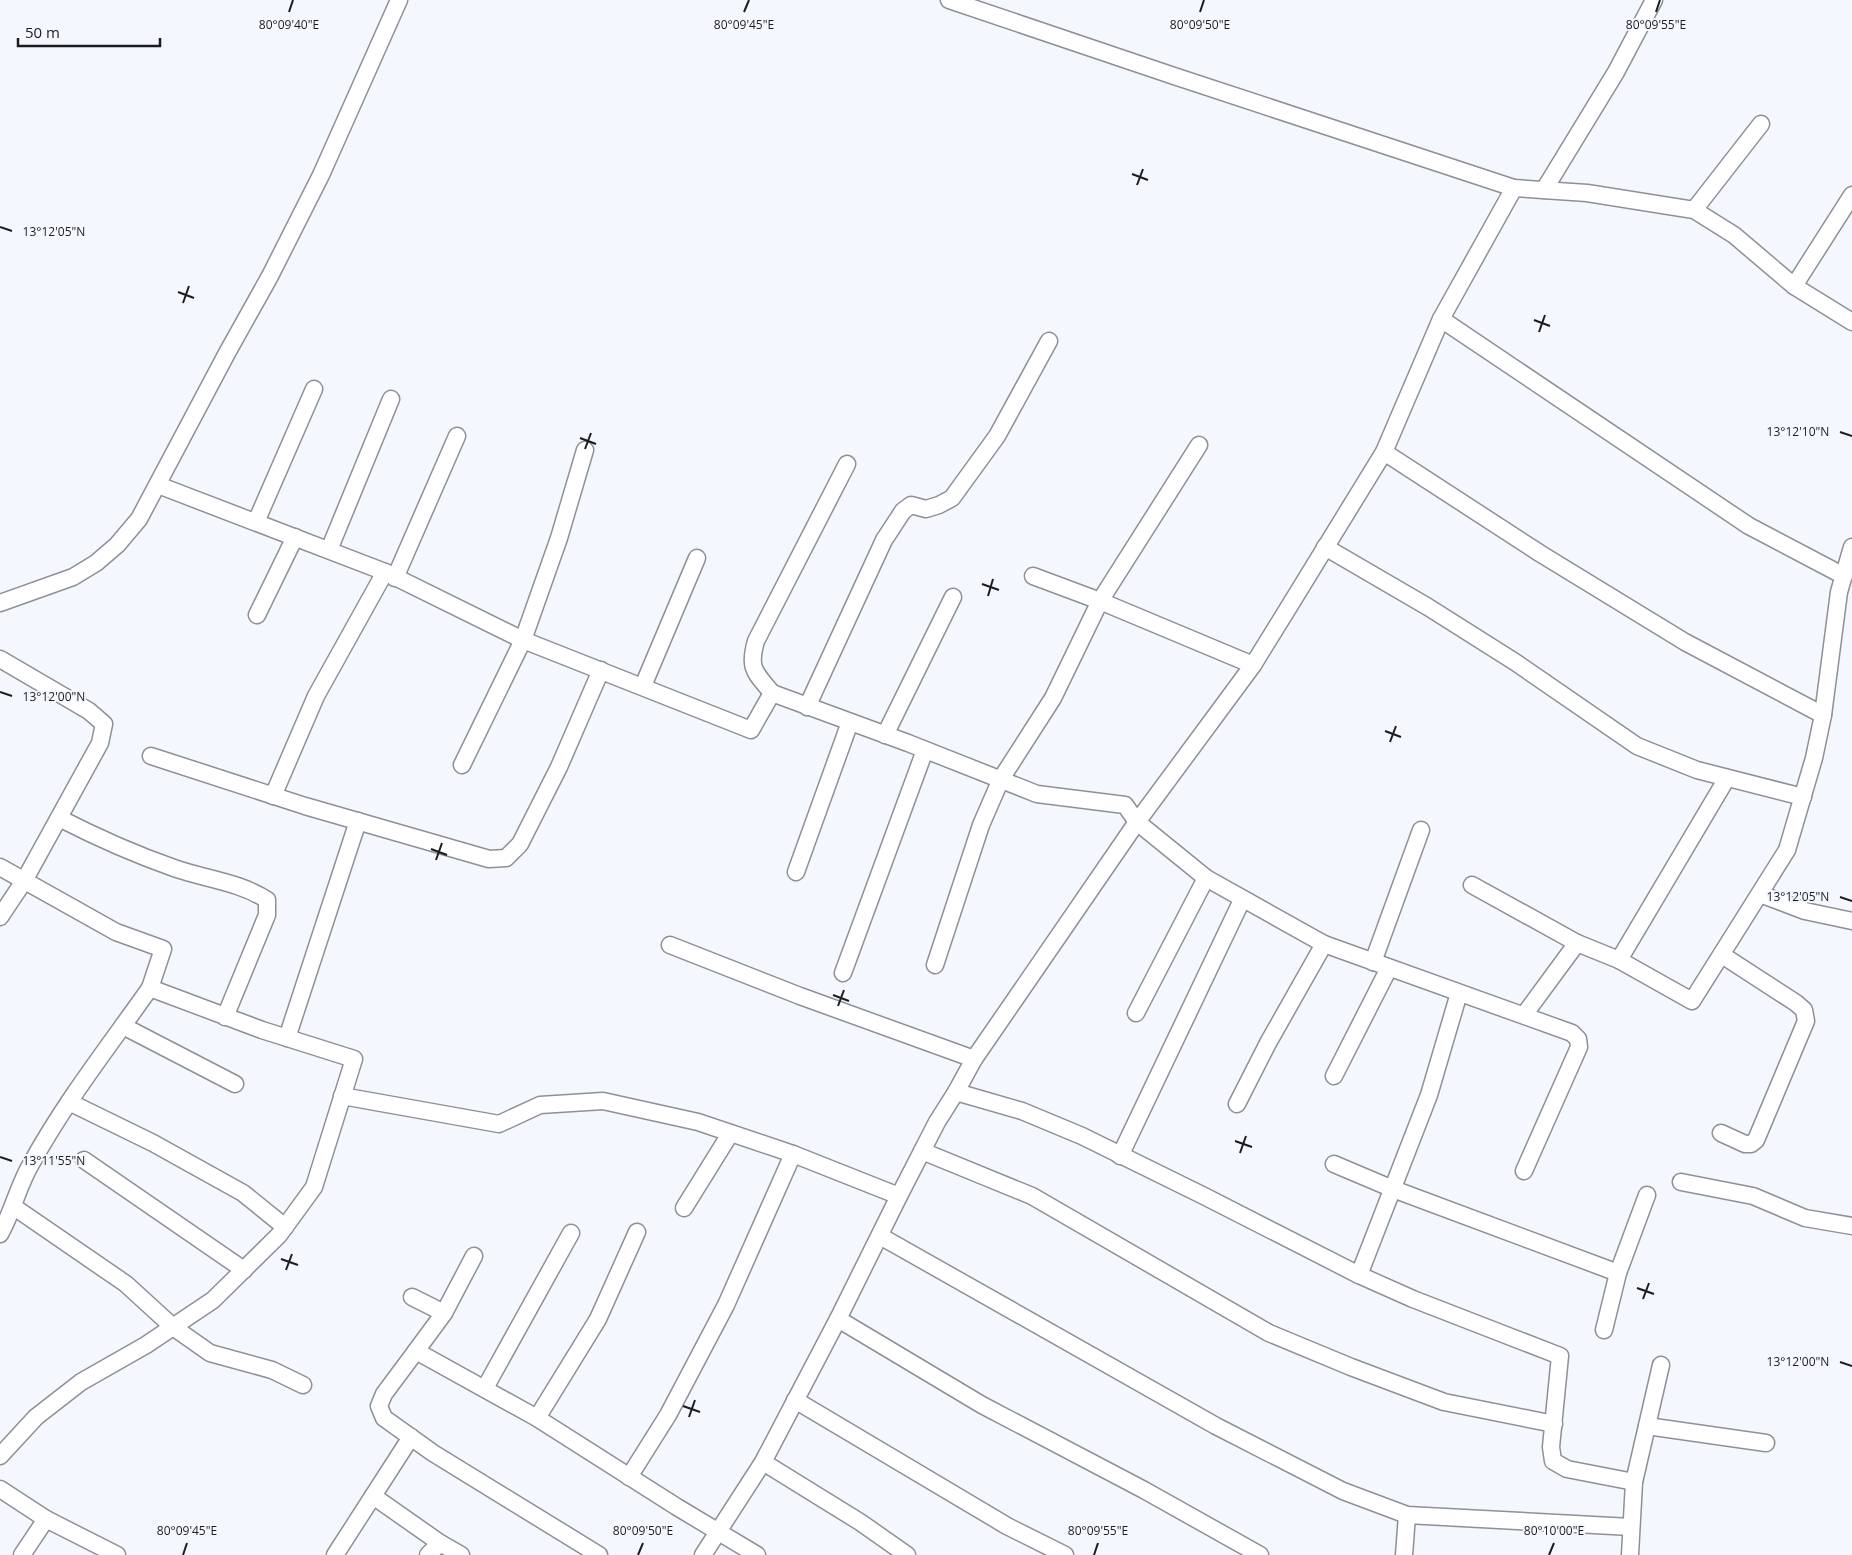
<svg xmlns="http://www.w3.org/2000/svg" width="1852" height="1555" viewBox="0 0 1852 1555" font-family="'Open Sans',sans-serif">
<rect width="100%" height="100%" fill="#f4f7fe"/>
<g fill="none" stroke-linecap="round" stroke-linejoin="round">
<defs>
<g id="minor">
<path d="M 949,0 L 1174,76 L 1514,188 L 1587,193 L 1694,210 L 1734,235 L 1794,286 L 1852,322"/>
<path d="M 1544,190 L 1616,72 L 1654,0"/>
<path d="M 1694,210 L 1761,124"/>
<path d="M 1794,286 L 1852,195"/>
<path d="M 1441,319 L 1749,526 L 1844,576"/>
<path d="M 1384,452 L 1541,554 L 1685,642 L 1823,715"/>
<path d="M 158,485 L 385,572 L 523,640 L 751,730 L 772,693 L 908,743 L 1037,794 L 1125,805 L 1137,822 L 1206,878 L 1324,944 L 1572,1033 L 1578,1039 L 1579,1047 L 1524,1171"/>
<path d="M 256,522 L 314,389"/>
<path d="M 1325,547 L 1428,607 L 1515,662 L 1637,746 L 1697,770 L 1803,797"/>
<path d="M 329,550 L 391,399"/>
<path d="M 1033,576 L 1100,601 L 1253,665"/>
<path d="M 395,578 L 457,436"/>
<path d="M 0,603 L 73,577 L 96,563 L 117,545 L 139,519 L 227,353 L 270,276 L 321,175 L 399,0"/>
<path d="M 257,615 L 295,537"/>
<path d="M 0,659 L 89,711 L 104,724 L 100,743 L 24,881 L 0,917"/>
<path d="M 643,686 L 697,558"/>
<path d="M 772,693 C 755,672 748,669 756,641 L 847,464"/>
<path d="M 807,707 L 884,540 L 903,511 L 911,505 L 926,509 L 939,505 L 952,498 L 997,436 L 1049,341"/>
<path d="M 885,735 L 953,597"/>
<path d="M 151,756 L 305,806 L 489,859 L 506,858 L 520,844 L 559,767 L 601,670"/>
<path d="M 462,765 L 523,640 L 559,538 L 585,450"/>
<path d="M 273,796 L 316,696 L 385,572"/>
<path d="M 59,818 C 96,837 134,854 174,868 C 205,879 240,882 267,900 L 267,915 L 225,1017"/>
<path d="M 0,867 L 116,932 L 163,949 L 150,988 L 262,1030 L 354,1059 L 314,1187 L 279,1235 L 213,1300 L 146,1345 L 81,1382 L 36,1417 L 0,1456"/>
<path d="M 796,872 L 850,722"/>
<path d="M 1472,885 L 1577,943 L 1619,960 L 1692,1001 L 1787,850 L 1814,758 L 1823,715 L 1839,592 L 1852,547"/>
<path d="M 1760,894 L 1805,911 L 1852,921"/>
<path d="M 670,945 L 800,996 L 974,1059"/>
<path d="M 1619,960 L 1727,778"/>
<path d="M 1373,962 L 1421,830"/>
<path d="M 935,965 L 981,825 L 1001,779 L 1053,698 L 1100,601 L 1199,445"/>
<path d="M 843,973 L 925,750"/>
<path d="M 1136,1013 L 1206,878"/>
<path d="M 1524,1015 L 1577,943"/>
<path d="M 123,1026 L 235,1084"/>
<path d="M 287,1038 L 358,821"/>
<path d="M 1334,1076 L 1389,968"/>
<path d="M 956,1092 L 1022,1111 L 1082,1136 L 1204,1196 L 1359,1275 L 1413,1299 L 1560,1356 L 1551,1447 L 1553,1461 L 1567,1469 L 1634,1482"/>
<path d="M 342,1096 L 499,1124 L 540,1105 L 603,1101 L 698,1122 L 793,1154 L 899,1196"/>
<path d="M 69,1102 L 153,1143 L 243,1193 L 285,1227"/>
<path d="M 1237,1104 L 1268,1043 L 1324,944"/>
<path d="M 1721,1133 L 1745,1144 L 1751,1144 L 1756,1140 L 1806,1021 L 1804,1010 L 1796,1003 L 1722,955"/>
<path d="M 922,1151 L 1032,1196 L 1269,1333 L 1351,1367 L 1444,1402 L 1554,1424"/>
<path d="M 1120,1156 L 1242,900"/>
<path d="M 84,1160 L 244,1270"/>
<path d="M 1334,1164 L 1393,1189 L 1618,1273 L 1647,1195"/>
<path d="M 1681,1182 L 1753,1196 L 1805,1218 L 1852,1226"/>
<path d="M 14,1207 L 126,1284 L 173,1327 L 210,1353 L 272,1370 L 303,1385"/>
<path d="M 684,1208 L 730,1134"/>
<path d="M 0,1234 C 13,1211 18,1186 31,1164 C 65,1102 109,1046 150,988"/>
<path d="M 880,1236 L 1216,1426 L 1343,1491 L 1407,1515 L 1631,1527"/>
<path d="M 474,1256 L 444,1313 L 416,1351 L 537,1418 L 677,1507 L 757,1555"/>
<path d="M 1359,1275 L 1429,1095 L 1459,993"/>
<path d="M 412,1297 L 444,1313"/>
<path d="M 838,1319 L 982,1405 L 1144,1490 L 1260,1555"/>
<path d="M 1604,1330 L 1618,1273"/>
<path d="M 416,1351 L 384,1394 L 379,1406 L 384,1418 L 433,1453 L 599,1555"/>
<path d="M 485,1388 L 571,1233"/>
<path d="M 795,1400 L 1007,1526 L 1065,1555"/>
<path d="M 537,1418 L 598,1319 L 637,1232"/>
<path d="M 1647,1426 L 1766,1443"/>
<path d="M 763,1462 L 860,1522 L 907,1555"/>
<path d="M 629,1477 L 668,1415 L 726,1305 L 793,1154"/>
<path d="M 0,1489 L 46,1519 L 117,1555"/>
<path d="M 373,1496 L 440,1543 L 461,1555"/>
<path d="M 22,1555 L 46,1519"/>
<path d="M 335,1555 L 411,1437"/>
<path d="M 428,1555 L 440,1543"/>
<path d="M 703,1555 L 763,1462 L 838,1319 L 899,1196 L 937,1122 L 956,1092 L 974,1059 L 1137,822 L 1253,665 L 1287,610 L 1384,452 L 1441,319 L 1514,188"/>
<path d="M 1404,1555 L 1407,1515"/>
<path d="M 1630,1555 L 1634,1482 L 1661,1365"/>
</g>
</defs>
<use href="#minor" stroke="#8e9097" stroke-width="19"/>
<use href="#minor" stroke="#fff" stroke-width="16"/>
</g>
<path fill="none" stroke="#1b1c1e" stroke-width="2" d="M 289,12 L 293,0M 744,12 L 749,0M 1200,12 L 1204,0M 1656,12 L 1660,0M 1132,174 L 1148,180M 1137,185 L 1143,169M 0,227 L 12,231M 178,292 L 194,298M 183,303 L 189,286M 1534,320 L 1550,326M 1539,332 L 1545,315M 1840,432 L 1852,436M 580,438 L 596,444M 585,449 L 591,433M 982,584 L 999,590M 988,596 L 993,579M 0,692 L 12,696M 1385,731 L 1401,737M 1390,742 L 1396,726M 431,849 L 447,855M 436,860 L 442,843M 1840,897 L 1852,901M 833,995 L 849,1001M 838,1006 L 844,990M 1235,1141 L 1252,1147M 1240,1153 L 1246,1136M 0,1157 L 12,1161M 281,1259 L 298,1265M 286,1270 L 292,1254M 1637,1288 L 1654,1294M 1643,1299 L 1649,1283M 1840,1362 L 1852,1366M 683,1406 L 700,1412M 689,1417 L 695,1400M 183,1555 L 187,1543M 638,1555 L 643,1543M 1094,1555 L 1098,1543M 1549,1555 L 1554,1543"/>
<g font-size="12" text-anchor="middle" fill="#1b1c1e" stroke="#f4f7fe" stroke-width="4" stroke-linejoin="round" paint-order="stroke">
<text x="289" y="29">80°09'40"E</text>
<text x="744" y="29">80°09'45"E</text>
<text x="1200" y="29">80°09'50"E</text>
<text x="1656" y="29">80°09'55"E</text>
<text x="54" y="236">13°12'05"N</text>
<text x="1798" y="436">13°12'10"N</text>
<text x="54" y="701">13°12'00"N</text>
<text x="1798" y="901">13°12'05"N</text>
<text x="54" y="1165">13°11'55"N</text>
<text x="1798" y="1366">13°12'00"N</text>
<text x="187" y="1535">80°09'45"E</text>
<text x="643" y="1535">80°09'50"E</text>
<text x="1098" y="1535">80°09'55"E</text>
<text x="1554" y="1535">80°10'00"E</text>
</g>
<path d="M18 38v8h142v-8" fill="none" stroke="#1b1c1e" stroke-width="2.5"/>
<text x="25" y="38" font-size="15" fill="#1b1c1e" stroke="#f4f7fe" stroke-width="4" paint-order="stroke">50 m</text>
</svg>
